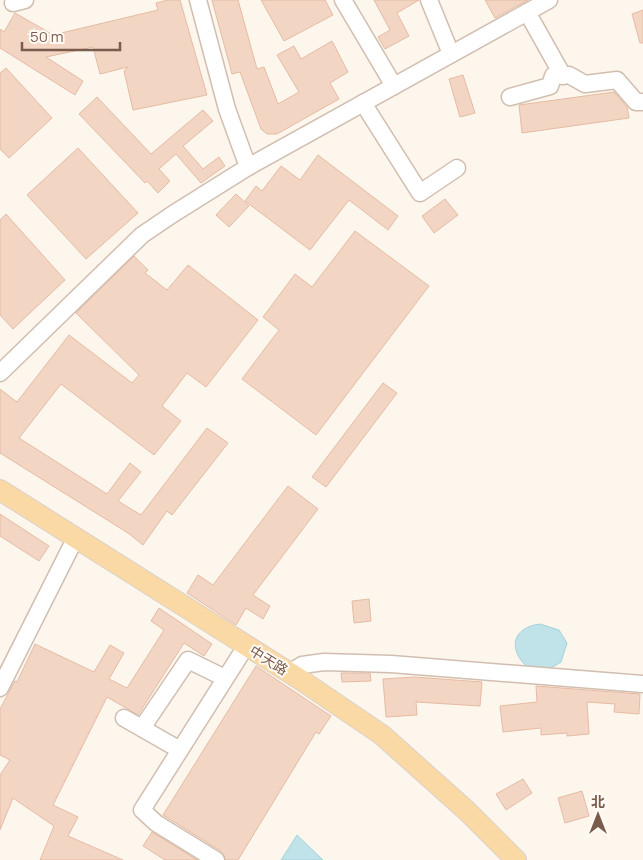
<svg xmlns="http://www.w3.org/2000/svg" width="643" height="860" viewBox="0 0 643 860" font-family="Manrope,'Noto Sans SC',sans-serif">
<rect width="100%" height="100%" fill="#fdf6ec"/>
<g fill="#bfe3e8" stroke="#a5d3da">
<path d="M 540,624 L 559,630 L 567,643 L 561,662 L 551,668 L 526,666 C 507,647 514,627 540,624 Z"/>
<path d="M 297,835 L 323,860 L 281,860 Z"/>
</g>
<g fill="#f3d5c3" stroke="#e6bba3">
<path d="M 168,0 L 180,0 L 207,95 L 133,110 L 124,71 L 128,67 L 100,74 L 93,47 L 46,57 L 83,81 L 75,95 L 0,48 L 0,29 L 4,32 L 15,13 L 57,37 L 57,34 L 158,10 L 156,3 Z"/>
<path d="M 212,0 L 238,0 L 257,69 L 264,67 L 278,104 L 299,92 L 277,55 L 294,46 L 301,59 L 332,41 L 348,72 L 330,83 L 339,99 L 277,134 L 267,134 L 261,129 L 240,72 L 232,74 Z"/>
<path d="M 261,0 L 325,0 L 333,15 L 284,41 Z"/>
<path d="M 374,0 L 419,0 L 397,13 L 409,36 L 385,49 L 378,37 L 390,30 Z"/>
<path d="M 485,0 L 528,0 L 495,18 Z"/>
<path d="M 643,10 L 643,43 L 640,43 L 632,14 Z"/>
<path d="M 6,68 L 52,118 L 9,158 L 0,149 L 0,73 Z"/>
<path d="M 463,75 L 475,113 L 460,117 L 449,79 Z"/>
<path d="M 614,92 L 627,107 L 629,118 L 522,133 L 519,105 Z"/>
<path d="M 97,97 L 151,154 L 203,110 L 213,121 L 183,146 L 203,169 L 219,157 L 225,166 L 201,183 L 176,154 L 159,169 L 170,181 L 158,193 L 147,181 L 145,183 L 79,114 Z"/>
<path d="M 78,148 L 138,213 L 86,259 L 27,195 Z"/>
<path d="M 318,155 L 398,216 L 388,230 L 349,200 L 310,250 L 245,201 L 256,186 L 262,191 L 281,166 L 300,180 Z"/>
<path d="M 236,194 L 249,206 L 229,227 L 216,215 Z"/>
<path d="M 445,199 L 458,215 L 434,233 L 422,216 Z"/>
<path d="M 6,214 L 65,280 L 13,329 L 0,315 L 0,220 Z"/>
<path d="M 355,231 L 429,286 L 316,435 L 242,379 L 279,330 L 263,317 L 295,274 L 312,287 Z"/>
<path d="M 134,256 L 148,270 L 145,273 L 167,290 L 188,265 L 258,320 L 206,387 L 187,373 L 162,406 L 181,421 L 154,455 L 61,384 L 19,438 L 107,494 L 130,463 L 141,472 L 118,501 L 141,515 L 207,428 L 228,443 L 172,515 L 167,511 L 143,545 L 128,533 L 0,453 L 0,389 L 17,402 L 69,335 L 132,383 L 139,375 L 76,313 Z"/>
<path d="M 383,383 L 397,393 L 326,487 L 312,477 Z"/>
<path d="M 288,486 L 318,509 L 253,595 L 270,606 L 263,619 L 246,608 L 236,625 L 187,593 L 198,575 L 213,585 Z"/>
<path d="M 0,514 L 49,546 L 39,561 L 0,536 Z"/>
<path d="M 369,599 L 371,621 L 354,623 L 352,601 Z"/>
<path d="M 159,608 L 212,644 L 204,656 L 184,643 L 138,715 L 107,697 L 53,805 L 78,817 L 68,836 L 123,860 L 40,860 L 54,826 L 13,798 L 0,830 L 0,775 L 10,760 L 0,755 L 0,709 L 15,681 L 17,682 L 35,644 L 94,672 L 110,645 L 124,653 L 109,679 L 127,688 L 164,630 L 151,621 Z"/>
<path d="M 256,666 L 331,716 L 319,734 L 316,732 L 238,860 L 226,860 L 221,851 L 163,815 Z"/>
<path d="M 341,673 L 370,673 L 371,681 L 342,682 Z"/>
<path d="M 414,677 L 482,682 L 480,706 L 416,702 L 417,715 L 386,717 L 383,679 Z"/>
<path d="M 536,686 L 640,694 L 639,714 L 614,712 L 615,704 L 587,702 L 589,734 L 567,736 L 567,733 L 541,735 L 541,728 L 503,732 L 500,706 L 537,702 Z"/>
<path d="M 523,779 L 532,793 L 506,810 L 496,794 Z"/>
<path d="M 582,791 L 589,816 L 565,823 L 558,798 Z"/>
<path d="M 152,832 L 197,860 L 165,860 L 143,846 Z"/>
</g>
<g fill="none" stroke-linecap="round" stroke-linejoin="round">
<defs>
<g id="minor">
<path d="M 198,0 L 227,109 L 248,167"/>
<path d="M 343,0 L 394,86"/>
<path d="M 429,0 L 451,54"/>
<path d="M 13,3 L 25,0"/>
<path d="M 527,12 L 563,76"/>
<path d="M 510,97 L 550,86 L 553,76 L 569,75 L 585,84 L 617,80 L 636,102 L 643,102"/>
<path d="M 363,103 L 420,193 L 457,168"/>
<path d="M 0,373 L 142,235 L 173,214 L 248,167 L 549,0"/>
<path d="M 289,673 L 302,665 L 324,662 L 391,664 L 643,684"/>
<path d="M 0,688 L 75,539"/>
<path d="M 124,718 L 180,750"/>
<path d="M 142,728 L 188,660 L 225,678"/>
<path d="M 216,860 L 156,823 L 142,810 L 246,646"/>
</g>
<path id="major" d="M 0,490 L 301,680 L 382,735 L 467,811 L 516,860"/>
</defs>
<use href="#minor" stroke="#d1beb0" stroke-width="19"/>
<use href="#major" stroke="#dad1cd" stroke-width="22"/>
<use href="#minor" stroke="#fff" stroke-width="16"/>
<use href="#major" stroke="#fbd9a5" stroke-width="20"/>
</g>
<g text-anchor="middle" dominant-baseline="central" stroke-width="4" stroke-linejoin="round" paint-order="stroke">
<g font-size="14" fill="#7a5c4d" stroke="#fffaf3">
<text transform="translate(269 660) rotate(32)">中天路</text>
</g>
</g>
<g transform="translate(598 815)" stroke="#fffaf3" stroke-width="4" paint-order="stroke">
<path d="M0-4L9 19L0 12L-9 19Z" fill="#7a5c4d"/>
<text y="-8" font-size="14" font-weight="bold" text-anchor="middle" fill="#7a5c4d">北</text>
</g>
<path d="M22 42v8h98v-8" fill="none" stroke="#7a5c4d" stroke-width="2.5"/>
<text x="30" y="42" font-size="15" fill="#7a5c4d" stroke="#fffaf3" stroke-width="4" paint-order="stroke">50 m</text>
</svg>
